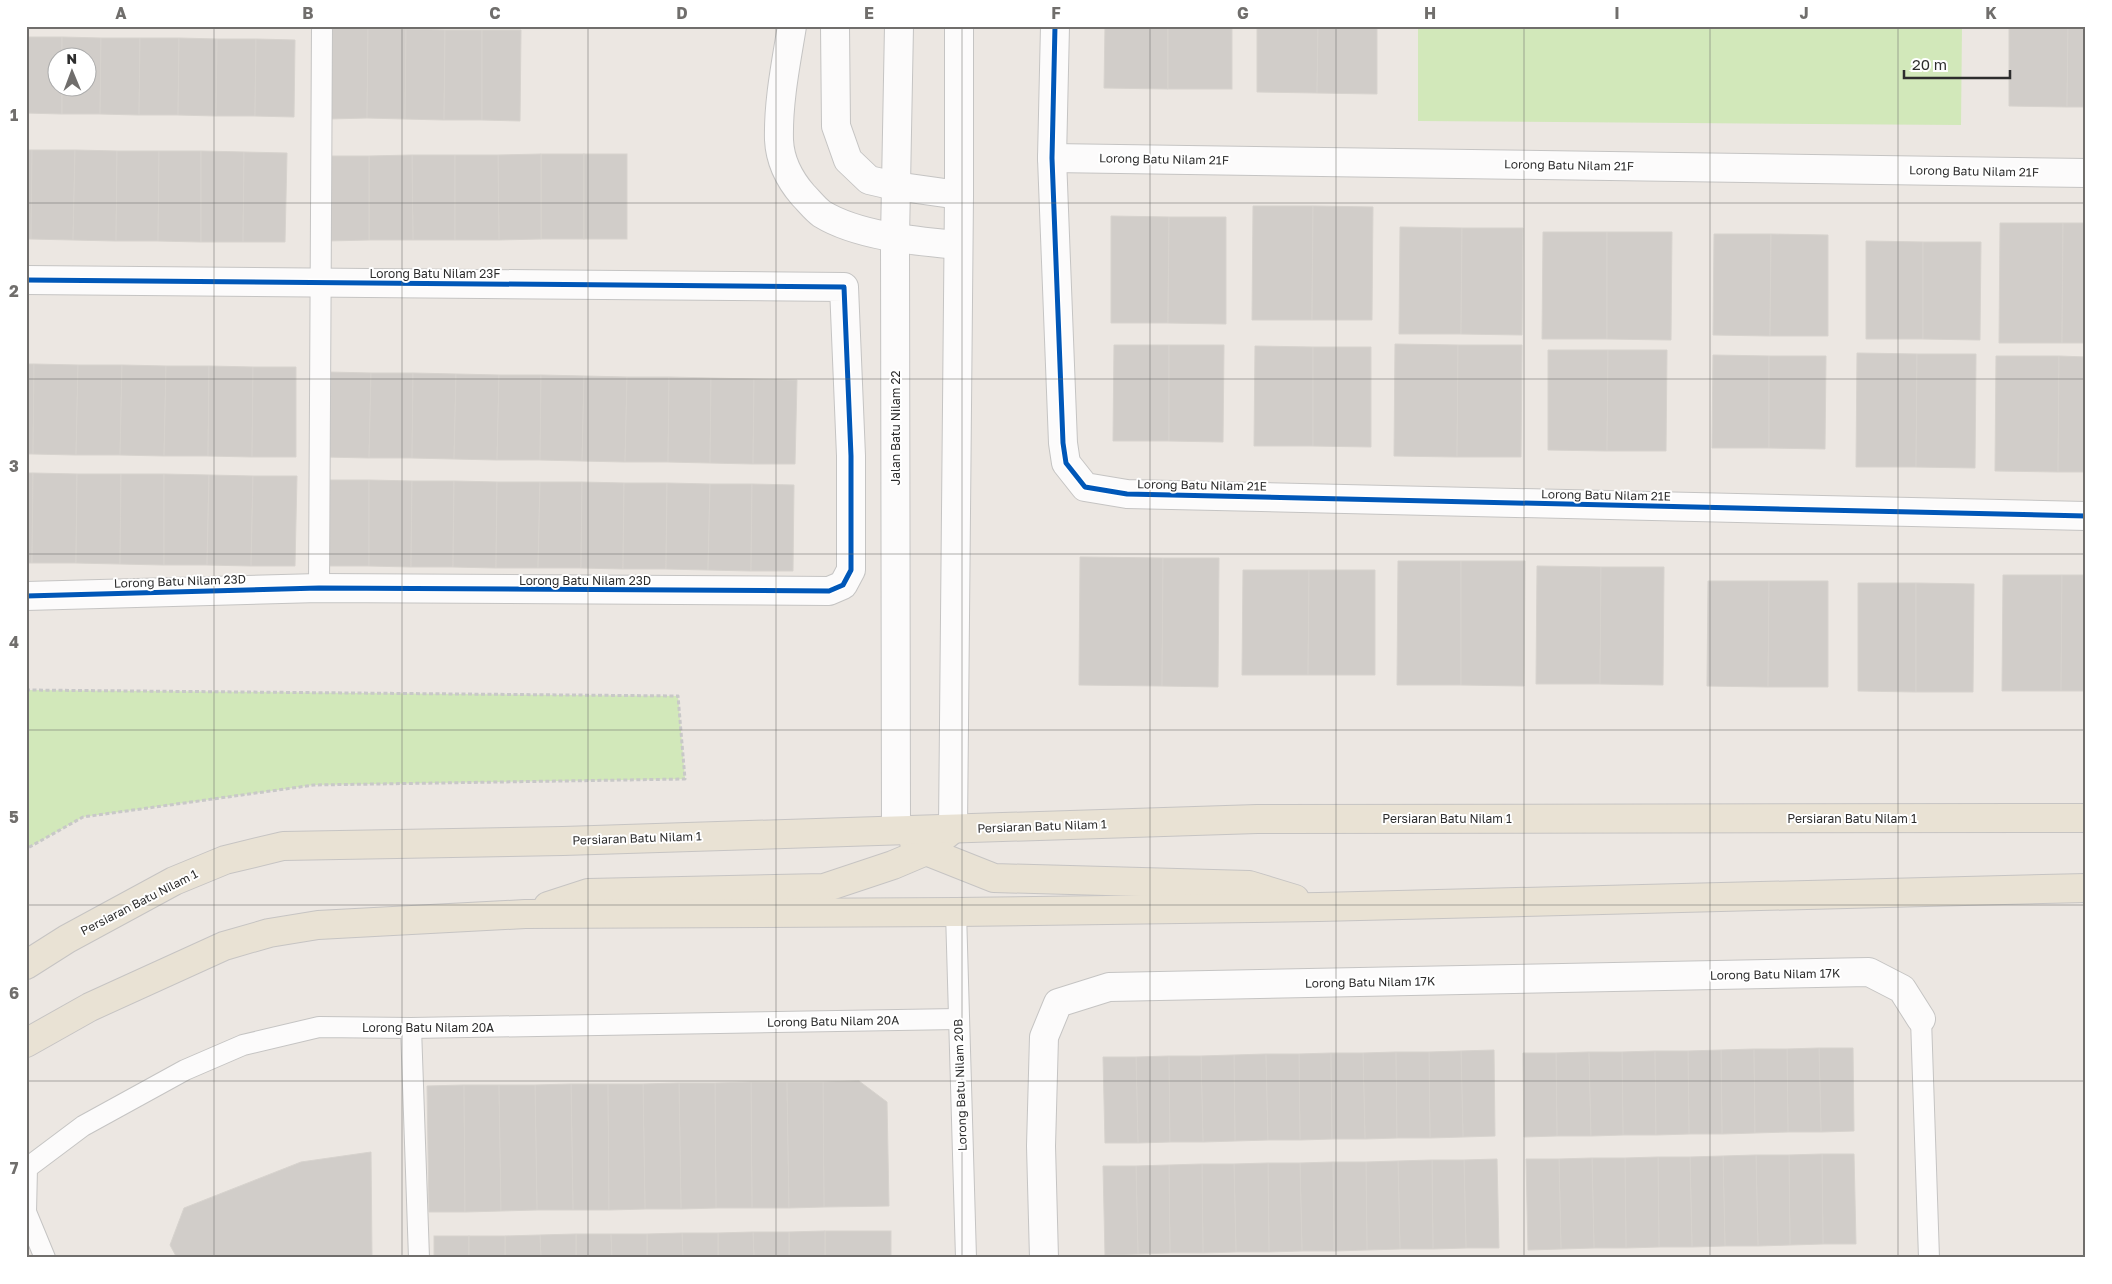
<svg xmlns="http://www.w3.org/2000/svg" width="2112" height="1284" viewBox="0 0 2112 1284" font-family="'Golos Text',sans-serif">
<rect width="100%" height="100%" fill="#ece7e2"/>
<g fill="#d2e8ba">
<path d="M 1418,26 L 1962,26 L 1961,125 L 1418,121 Z"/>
<path d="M 26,690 L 678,696 L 685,779 L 314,785 L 83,817 L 26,849 Z"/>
</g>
<g fill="#d1cdc9" stroke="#d7d3ce">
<path d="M 1105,26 L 1168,26 L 1168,89 L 1104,88 Z"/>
<rect x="1168" y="26" width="64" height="63"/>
<path d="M 1257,26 L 1318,26 L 1317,93 L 1257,92 Z"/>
<path d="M 1318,26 L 1377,26 L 1377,94 L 1317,93 Z"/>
<path d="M 2009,26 L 2068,26 L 2067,107 L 2009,106 Z"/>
<path d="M 2068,26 L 2086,26 L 2086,107 L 2067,107 Z"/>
<path d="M 330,28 L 368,29 L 367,118 L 329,119 Z"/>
<path d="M 368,29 L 406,29 L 405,119 L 367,118 Z"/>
<path d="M 406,29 L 445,30 L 444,120 L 405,119 Z"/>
<path d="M 445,30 L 482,30 L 482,120 L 444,120 Z"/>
<path d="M 482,30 L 521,30 L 520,121 L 482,120 Z"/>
<path d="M 26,37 L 62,37 L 62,58 L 58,58 L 58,88 L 62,88 L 62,114 L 26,113 Z"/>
<path d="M 62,37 L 101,38 L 100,114 L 62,114 L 62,88 L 88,88 L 88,58 L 62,58 Z"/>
<path d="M 101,38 L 140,38 L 139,115 L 100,114 Z"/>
<path d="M 140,38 L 179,38 L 178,115 L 139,115 Z"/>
<path d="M 179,38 L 217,39 L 216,116 L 178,115 Z"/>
<path d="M 217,39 L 256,39 L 255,116 L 216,116 Z"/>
<path d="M 256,39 L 295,40 L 294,117 L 255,116 Z"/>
<path d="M 26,150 L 32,150 L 31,239 L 26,239 Z"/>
<path d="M 32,150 L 75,150 L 73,240 L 31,239 Z"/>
<path d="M 75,150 L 117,151 L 116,241 L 73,240 Z"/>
<path d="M 117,151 L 159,151 L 158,241 L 116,241 Z"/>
<path d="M 159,151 L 201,151 L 201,242 L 158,241 Z"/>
<path d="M 201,151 L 244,152 L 243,242 L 201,242 Z"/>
<path d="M 244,152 L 287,153 L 285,242 L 243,242 Z"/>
<rect x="541" y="154" width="43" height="85"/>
<path d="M 541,154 L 541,239 L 499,240 L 498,155 Z"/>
<rect x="584" y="154" width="43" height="85"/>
<path d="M 412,155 L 455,155 L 455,240 L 413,240 Z"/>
<path d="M 412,155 L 413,240 L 369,240 L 369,156 Z"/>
<path d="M 455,155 L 498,155 L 499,240 L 455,240 Z"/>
<path d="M 326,156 L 369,156 L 369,240 L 327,241 Z"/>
<path d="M 1253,206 L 1313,206 L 1312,320 L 1252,320 Z"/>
<path d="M 1313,206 L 1373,207 L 1372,320 L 1312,320 Z"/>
<path d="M 1111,216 L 1169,217 L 1168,323 L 1111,323 Z"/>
<path d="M 1169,217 L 1226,217 L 1226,324 L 1168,323 Z"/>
<path d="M 2000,223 L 2063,223 L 2062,343 L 1999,343 Z"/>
<path d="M 2063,223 L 2086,223 L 2086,343 L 2062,343 Z"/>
<path d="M 1400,227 L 1462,228 L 1461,334 L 1399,334 Z"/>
<path d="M 1462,228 L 1523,228 L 1522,335 L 1461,334 Z"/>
<path d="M 1543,232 L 1607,232 L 1607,339 L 1542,339 Z"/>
<path d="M 1607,232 L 1672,232 L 1671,340 L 1607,339 Z"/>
<path d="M 1714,234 L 1771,234 L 1770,336 L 1713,335 Z"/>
<path d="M 1771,234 L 1828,235 L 1828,336 L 1770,336 Z"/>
<path d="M 1866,241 L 1923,242 L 1923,339 L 1866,339 Z"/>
<path d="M 1923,242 L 1981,242 L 1980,340 L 1923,339 Z"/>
<path d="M 1395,344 L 1458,345 L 1457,457 L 1394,456 Z"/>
<path d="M 1114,345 L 1169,345 L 1169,441 L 1113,441 Z"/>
<path d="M 1169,345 L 1224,345 L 1223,442 L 1169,441 Z"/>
<path d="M 1458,345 L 1522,345 L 1521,457 L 1457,457 Z"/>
<path d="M 1255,346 L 1313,347 L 1313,446 L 1254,446 Z"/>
<path d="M 1313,347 L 1371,347 L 1371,447 L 1313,446 Z"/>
<path d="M 1548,350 L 1608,350 L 1607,451 L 1548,450 Z"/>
<path d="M 1608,350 L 1667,350 L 1666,451 L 1607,451 Z"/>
<path d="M 1857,353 L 1917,354 L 1916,467 L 1856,467 Z"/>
<path d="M 1917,354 L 1976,354 L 1975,468 L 1916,467 Z"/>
<path d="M 1713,355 L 1769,356 L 1769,448 L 1712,448 Z"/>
<path d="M 1769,356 L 1826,356 L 1825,449 L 1769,448 Z"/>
<path d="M 1996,356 L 2059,356 L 2058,472 L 1995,471 Z"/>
<path d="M 2059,356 L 2086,357 L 2086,472 L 2058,472 Z"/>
<path d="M 26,364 L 34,364 L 33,454 L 26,454 Z"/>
<path d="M 34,364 L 78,365 L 76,455 L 33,454 Z"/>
<path d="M 78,365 L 122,365 L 120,455 L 76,455 Z"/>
<path d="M 122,365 L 166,366 L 164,456 L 120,455 Z"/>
<path d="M 166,366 L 209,366 L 208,456 L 164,456 Z"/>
<path d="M 209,366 L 253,367 L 252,457 L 208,456 Z"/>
<path d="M 253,367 L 296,367 L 296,457 L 252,457 Z"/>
<path d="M 328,372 L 371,373 L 369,458 L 326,457 Z"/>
<path d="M 371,373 L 413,373 L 412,458 L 369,458 Z"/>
<path d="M 413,373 L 456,374 L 454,459 L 412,458 Z"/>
<path d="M 456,374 L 499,375 L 497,460 L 454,459 Z"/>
<path d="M 499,375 L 541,375 L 540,460 L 497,460 Z"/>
<path d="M 541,375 L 584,376 L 582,461 L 540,460 Z"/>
<path d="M 584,376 L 627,377 L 625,462 L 582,461 Z"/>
<path d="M 627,377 L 669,377 L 668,462 L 625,462 Z"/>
<path d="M 669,377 L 711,378 L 710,463 L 668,462 Z"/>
<path d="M 711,378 L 754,379 L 753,464 L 710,463 Z"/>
<path d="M 754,379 L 797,380 L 795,464 L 753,464 Z"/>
<path d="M 26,473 L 33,473 L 32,563 L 26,563 Z"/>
<path d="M 33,473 L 77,474 L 76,563 L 32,563 Z"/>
<path d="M 77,474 L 121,474 L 120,564 L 76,563 Z"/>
<path d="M 121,474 L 164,474 L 164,565 L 120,564 Z"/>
<path d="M 164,474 L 209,475 L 207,565 L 164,565 Z"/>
<path d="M 209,475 L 253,476 L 251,566 L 207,565 Z"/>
<path d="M 253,476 L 297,476 L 295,566 L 251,566 Z"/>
<path d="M 327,480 L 369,480 L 369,566 L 326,566 Z"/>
<path d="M 369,480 L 412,481 L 411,567 L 369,566 Z"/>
<path d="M 412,481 L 454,481 L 453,567 L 411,567 Z"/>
<path d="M 454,481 L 497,482 L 496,568 L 453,567 Z"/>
<path d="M 497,482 L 540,482 L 538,568 L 496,568 Z"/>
<path d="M 540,482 L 582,482 L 581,568 L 538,568 Z"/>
<path d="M 582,482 L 624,483 L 623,569 L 581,568 Z"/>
<path d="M 624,483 L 667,483 L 666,569 L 623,569 Z"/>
<path d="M 667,483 L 710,484 L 708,570 L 666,569 Z"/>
<path d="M 710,484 L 752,484 L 751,571 L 708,570 Z"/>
<path d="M 752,484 L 794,485 L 793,571 L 751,571 Z"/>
<path d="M 1080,557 L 1163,558 L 1162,686 L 1079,685 Z"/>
<path d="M 1163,558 L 1219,558 L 1218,687 L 1162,686 Z"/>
<path d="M 1398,561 L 1461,561 L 1461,685 L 1397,685 Z"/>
<path d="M 1461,561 L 1525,561 L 1524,686 L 1461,685 Z"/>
<path d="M 1537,566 L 1601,567 L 1600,684 L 1536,684 Z"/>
<path d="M 1601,567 L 1664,567 L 1663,685 L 1600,684 Z"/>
<path d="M 1243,570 L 1309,570 L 1308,675 L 1242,675 Z"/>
<path d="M 1309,570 L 1375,570 L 1375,675 L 1308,675 Z"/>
<path d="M 2003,575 L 2062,575 L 2061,691 L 2002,691 Z"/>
<path d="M 2062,575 L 2086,575 L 2086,691 L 2061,691 Z"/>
<path d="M 1708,581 L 1769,581 L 1768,687 L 1707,686 Z"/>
<path d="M 1769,581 L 1828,581 L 1828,687 L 1768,687 Z"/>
<path d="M 1858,583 L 1916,583 L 1916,692 L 1858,691 Z"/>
<path d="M 1916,583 L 1974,584 L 1973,692 L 1916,692 Z"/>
<path d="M 1819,1048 L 1853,1048 L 1854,1131 L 1821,1132 Z"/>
<path d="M 1819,1048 L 1821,1132 L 1788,1132 L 1787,1049 Z"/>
<path d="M 1754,1049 L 1755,1133 L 1722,1134 L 1721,1050 Z"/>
<path d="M 1754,1049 L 1787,1049 L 1788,1132 L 1755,1133 Z"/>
<path d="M 1494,1050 L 1495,1136 L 1463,1137 L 1461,1051 Z"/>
<path d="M 1721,1050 L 1722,1134 L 1689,1134 L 1688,1051 Z"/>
<path d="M 1461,1051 L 1463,1137 L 1430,1138 L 1429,1052 Z"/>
<path d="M 1655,1051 L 1656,1135 L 1623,1135 L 1622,1052 Z"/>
<path d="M 1655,1051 L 1688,1051 L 1689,1134 L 1656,1135 Z"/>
<path d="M 1396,1052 L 1397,1138 L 1365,1139 L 1363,1053 Z"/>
<path d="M 1396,1052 L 1429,1052 L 1430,1138 L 1397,1138 Z"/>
<path d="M 1589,1052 L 1591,1136 L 1557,1136 L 1556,1053 Z"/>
<path d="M 1589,1052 L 1622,1052 L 1623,1135 L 1591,1136 Z"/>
<path d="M 1331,1053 L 1332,1139 L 1300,1140 L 1299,1054 Z"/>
<path d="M 1331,1053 L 1363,1053 L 1365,1139 L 1332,1139 Z"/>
<path d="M 1523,1053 L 1556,1053 L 1557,1136 L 1524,1137 Z"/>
<path d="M 1266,1054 L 1268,1140 L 1235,1141 L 1234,1055 Z"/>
<path d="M 1266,1054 L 1299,1054 L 1300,1140 L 1268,1140 Z"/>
<path d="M 1234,1055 L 1235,1141 L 1203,1142 L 1201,1056 Z"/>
<path d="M 1169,1056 L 1170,1142 L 1138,1143 L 1136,1057 Z"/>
<path d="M 1169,1056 L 1201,1056 L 1203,1142 L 1170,1142 Z"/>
<path d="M 1103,1057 L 1136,1057 L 1138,1143 L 1105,1143 Z"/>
<path d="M 859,1081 L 887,1102 L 889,1206 L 824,1207 L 823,1082 Z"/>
<path d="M 751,1082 L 787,1082 L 789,1208 L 752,1208 Z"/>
<path d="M 751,1082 L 752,1208 L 716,1208 L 715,1083 Z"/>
<path d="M 787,1082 L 823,1082 L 824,1207 L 789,1208 Z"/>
<path d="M 679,1083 L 715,1083 L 716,1208 L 681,1209 Z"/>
<path d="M 679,1083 L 681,1209 L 645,1209 L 643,1084 Z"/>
<path d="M 571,1084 L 608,1084 L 609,1210 L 573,1210 Z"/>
<path d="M 571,1084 L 573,1210 L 537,1210 L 535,1085 Z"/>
<path d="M 608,1084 L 643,1084 L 645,1209 L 609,1210 Z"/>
<path d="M 464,1085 L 465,1212 L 429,1212 L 427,1086 Z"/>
<path d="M 464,1085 L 499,1085 L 501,1211 L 465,1212 Z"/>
<path d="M 499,1085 L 535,1085 L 537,1210 L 501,1211 Z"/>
<path d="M 371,1152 L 372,1258 L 177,1258 L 170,1245 L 184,1208 L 301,1162 Z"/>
<path d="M 1822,1154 L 1854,1154 L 1856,1244 L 1823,1244 Z"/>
<path d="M 1822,1154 L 1823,1244 L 1790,1245 L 1789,1155 Z"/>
<path d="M 1756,1155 L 1789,1155 L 1790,1245 L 1758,1246 Z"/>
<path d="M 1756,1155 L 1758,1246 L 1725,1246 L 1723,1156 Z"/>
<path d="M 1723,1156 L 1725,1246 L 1692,1247 L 1690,1157 Z"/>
<path d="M 1658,1157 L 1690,1157 L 1692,1247 L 1659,1247 Z"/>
<path d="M 1658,1157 L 1659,1247 L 1626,1248 L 1625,1158 Z"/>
<path d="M 1592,1158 L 1625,1158 L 1626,1248 L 1594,1248 Z"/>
<path d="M 1592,1158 L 1594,1248 L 1561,1249 L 1559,1159 Z"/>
<path d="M 1497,1159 L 1499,1248 L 1466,1248 L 1464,1160 Z"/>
<path d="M 1526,1159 L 1559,1159 L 1561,1249 L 1528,1250 Z"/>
<path d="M 1432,1160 L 1464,1160 L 1466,1248 L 1433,1249 Z"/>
<path d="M 1432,1160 L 1433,1249 L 1400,1249 L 1398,1161 Z"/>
<path d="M 1398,1161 L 1400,1249 L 1367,1250 L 1366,1162 Z"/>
<path d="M 1333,1162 L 1366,1162 L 1367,1250 L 1334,1251 Z"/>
<path d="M 1333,1162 L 1334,1251 L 1302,1251 L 1300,1163 Z"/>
<path d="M 1268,1163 L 1300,1163 L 1302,1251 L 1269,1252 Z"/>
<path d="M 1268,1163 L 1269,1252 L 1236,1252 L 1234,1164 Z"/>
<path d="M 1202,1164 L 1234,1164 L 1236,1252 L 1203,1253 Z"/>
<path d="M 1202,1164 L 1203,1253 L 1170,1253 L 1169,1165 Z"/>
<path d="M 1169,1165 L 1170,1253 L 1138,1254 L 1136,1166 Z"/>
<path d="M 1103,1166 L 1136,1166 L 1138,1254 L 1105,1255 Z"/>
<rect x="825" y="1231" width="66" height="27"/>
<path d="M 825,1231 L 825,1258 L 789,1258 L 789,1232 Z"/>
<path d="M 753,1232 L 789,1232 L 789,1258 L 754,1258 Z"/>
<path d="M 753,1232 L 754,1258 L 718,1258 L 718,1233 Z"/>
<path d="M 682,1233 L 718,1233 L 718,1258 L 683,1258 Z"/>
<path d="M 682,1233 L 683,1258 L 647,1258 L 647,1234 Z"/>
<path d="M 576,1234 L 611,1234 L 612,1258 L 576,1258 Z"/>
<path d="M 576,1234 L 576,1258 L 541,1258 L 540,1235 Z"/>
<path d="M 611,1234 L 647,1234 L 647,1258 L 612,1258 Z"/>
<path d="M 540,1235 L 541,1258 L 505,1258 L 505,1236 Z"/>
<rect x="434" y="1236" width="35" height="22"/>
<rect x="469" y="1236" width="36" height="22"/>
</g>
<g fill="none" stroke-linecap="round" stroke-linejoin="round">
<defs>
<g id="service">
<path d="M 319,588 L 322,26"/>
<path d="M 956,912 L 966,1258"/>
<path d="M 1921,1019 L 1929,1258"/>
<path d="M 411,1028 L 419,1258"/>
<path d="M 45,1258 L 26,1212 L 27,1168 L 83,1126 L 185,1070 L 243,1045 L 319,1027 L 411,1028 L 958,1019"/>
</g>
<g id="minor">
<path d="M 792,26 C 786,63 778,102 779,140 C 780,161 790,180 803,195 C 809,201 815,209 822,214 C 858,236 916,241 958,245"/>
<path d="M 835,26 L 836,126 L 848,160 L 869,180 L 895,186 L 959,195"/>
<path d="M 1055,26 L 1052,158 L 1063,443 L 1066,463 L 1085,487 L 1127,494 L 2086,516"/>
<path d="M 1052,158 L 2086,173"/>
<path d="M 26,280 L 844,287 L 851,456 L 851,570 L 843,585 L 829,591 L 319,588 L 26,596"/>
<path d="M 953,829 L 959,195 L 959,26"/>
<path d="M 896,830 L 895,238 L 899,26"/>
<path d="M 1044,1258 L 1041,1146 L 1044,1037 L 1058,1003 L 1109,987 L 1869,972 L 1902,989 L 1921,1019"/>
</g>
<g id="primary">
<path d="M 914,842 L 926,851 L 994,878 L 1249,885 L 1295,899"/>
<path d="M 548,906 L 588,893 L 824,888 L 893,865 L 926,851 L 953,829"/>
<path d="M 26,965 L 67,939 L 174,881 L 225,860 L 283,846 L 563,841 L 1257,819 L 2086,818"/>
<path d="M 26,1043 L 90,1007 L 224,946 L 269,933 L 318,925 L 525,914 L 956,912 L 1319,907 L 2086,888"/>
</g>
</defs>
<use href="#service" stroke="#c5c4c3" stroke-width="22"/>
<use href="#minor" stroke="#c5c4c3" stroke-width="30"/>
<use href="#primary" stroke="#c6c4c3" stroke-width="30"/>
<path stroke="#c8c8c8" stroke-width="3" stroke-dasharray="4 2.5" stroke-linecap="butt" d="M 26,690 L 678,696 L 685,779 L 314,785 L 83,817 L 26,849"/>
<use href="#service" stroke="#fcfbfb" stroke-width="20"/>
<use href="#minor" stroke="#fcfbfb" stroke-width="28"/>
<use href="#primary" stroke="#e9e2d4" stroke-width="28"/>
<defs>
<g id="cycleway">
<path d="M 1055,26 L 1052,158 L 1063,443 L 1066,463 L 1085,487 L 1127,494 L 2086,516"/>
<path d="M 26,280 L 844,287 L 851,456 L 851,570 L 843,585 L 829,591 L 319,588 L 26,596"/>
</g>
</defs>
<use href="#cycleway" stroke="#fff" stroke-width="8"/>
<use href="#cycleway" stroke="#0057b8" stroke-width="5"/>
</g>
<path fill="none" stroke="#706e6c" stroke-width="1" stroke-opacity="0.55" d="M 214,26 L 214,1258M 402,26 L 402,1258M 588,26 L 588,1258M 776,26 L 776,1258M 962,26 L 962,1258M 1150,26 L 1150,1258M 1336,26 L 1336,1258M 1524,26 L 1524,1258M 1710,26 L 1710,1258M 1898,26 L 1898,1258M 26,203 L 2086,203M 26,379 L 2086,379M 26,554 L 2086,554M 26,730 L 2086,730M 26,905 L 2086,905M 26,1081 L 2086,1081"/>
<g text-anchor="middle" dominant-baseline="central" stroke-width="4" stroke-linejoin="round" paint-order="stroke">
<g font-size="12" fill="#2d2d2d" stroke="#fff">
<text transform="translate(1164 159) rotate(1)">Lorong Batu Nilam 21F</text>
<text transform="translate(1569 165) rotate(1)">Lorong Batu Nilam 21F</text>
<text transform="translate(1974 171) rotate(1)">Lorong Batu Nilam 21F</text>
<text x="435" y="273">Lorong Batu Nilam 23F</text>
<text transform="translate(895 428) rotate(-90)">Jalan Batu Nilam 22</text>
<text transform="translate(1202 485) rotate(1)">Lorong Batu Nilam 21E</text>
<text transform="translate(1606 495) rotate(1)">Lorong Batu Nilam 21E</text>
<text x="585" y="580">Lorong Batu Nilam 23D</text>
<text transform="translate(180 581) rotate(-2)">Lorong Batu Nilam 23D</text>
<text x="1447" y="818">Persiaran Batu Nilam 1</text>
<text x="1852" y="818">Persiaran Batu Nilam 1</text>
<text transform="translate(1042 826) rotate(-2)">Persiaran Batu Nilam 1</text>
<text transform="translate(637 838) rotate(-2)">Persiaran Batu Nilam 1</text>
<text transform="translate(139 902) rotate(-27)">Persiaran Batu Nilam 1</text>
<text transform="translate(1775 974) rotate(-1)">Lorong Batu Nilam 17K</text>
<text transform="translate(1370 982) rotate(-1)">Lorong Batu Nilam 17K</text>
<text transform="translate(833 1021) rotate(-1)">Lorong Batu Nilam 20A</text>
<text x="428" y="1027">Lorong Batu Nilam 20A</text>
<text transform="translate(960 1085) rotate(-92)">Lorong Batu Nilam 20B</text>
</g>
</g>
<rect width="2112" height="1284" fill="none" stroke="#ffffff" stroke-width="55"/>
<g transform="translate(72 72) rotate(359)"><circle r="24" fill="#ffffff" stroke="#ababab"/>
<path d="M0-4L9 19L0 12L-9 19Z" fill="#706e6c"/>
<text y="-8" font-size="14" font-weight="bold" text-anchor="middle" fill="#2d2d2d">N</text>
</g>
<path d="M1904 70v8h106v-8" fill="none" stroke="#2d2d2d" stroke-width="2.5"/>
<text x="1912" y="70" font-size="15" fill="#2d2d2d" stroke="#ffffff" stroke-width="4" paint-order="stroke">20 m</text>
<rect x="28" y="28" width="2056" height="1228" fill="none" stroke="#706e6c" stroke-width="2"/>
<g font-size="16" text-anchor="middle" font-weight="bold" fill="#706e6c">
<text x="121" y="19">A</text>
<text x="308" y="19">B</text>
<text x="495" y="19">C</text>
<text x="682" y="19">D</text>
<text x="869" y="19">E</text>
<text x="1056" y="19">F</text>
<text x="1243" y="19">G</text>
<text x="1430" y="19">H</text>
<text x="1617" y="19">I</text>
<text x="1804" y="19">J</text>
<text x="1991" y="19">K</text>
<text x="14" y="121">1</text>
<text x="14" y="297">2</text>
<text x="14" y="472">3</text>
<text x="14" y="648">4</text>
<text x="14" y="823">5</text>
<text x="14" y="999">6</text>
<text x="14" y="1174">7</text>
</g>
</svg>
